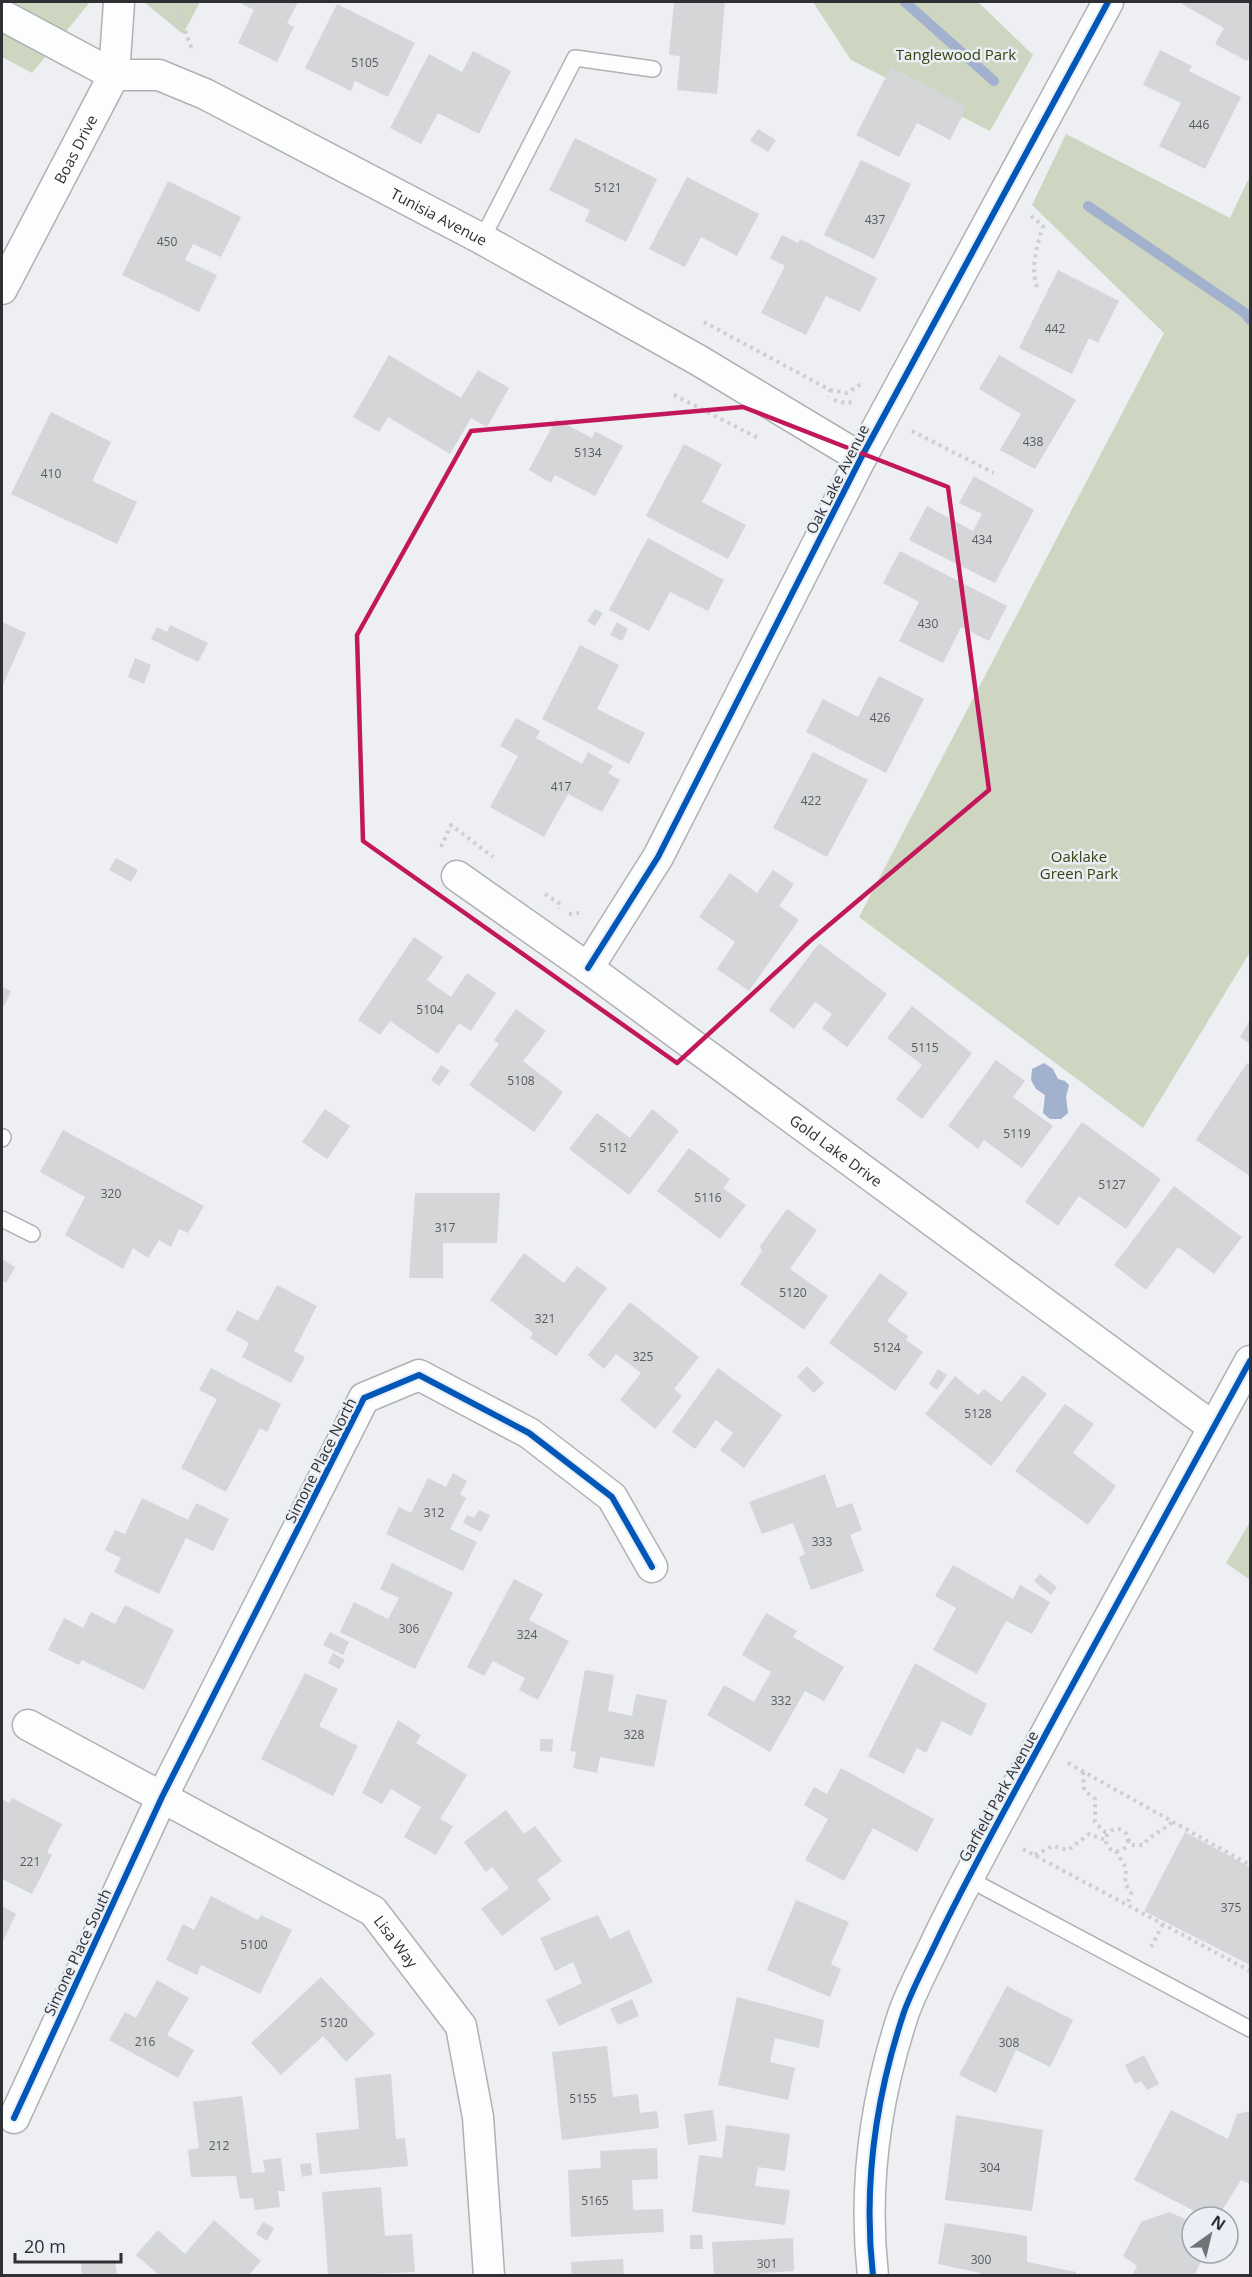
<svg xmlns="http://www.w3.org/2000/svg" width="1252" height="2277" viewBox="0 0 1252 2277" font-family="'Open Sans',sans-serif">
<rect width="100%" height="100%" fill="#edeff2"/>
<g fill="#ced6c1">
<path d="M 2,2 L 90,2 L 32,73 L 2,57 Z"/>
<path d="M 144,2 L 200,2 L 183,34 Z"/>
<path d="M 813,2 L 978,2 L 1033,55 L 990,131 L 851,60 Z"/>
<path d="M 1066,134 L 1230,218 L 1250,176 L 1250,952 L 1143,1128 L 859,917 L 1164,333 L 1032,205 Z"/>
<path d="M 1250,1522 L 1250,1580 L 1226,1563 Z"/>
</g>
<path fill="#a1b1ce" d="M 1044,1063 L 1053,1069 L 1058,1079 L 1065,1081 L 1069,1085 L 1066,1097 L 1068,1113 L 1061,1119 L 1050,1119 L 1043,1113 L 1045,1095 L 1036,1089 L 1031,1080 L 1032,1069 Z"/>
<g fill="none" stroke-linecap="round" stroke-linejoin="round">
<g stroke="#a1b1ce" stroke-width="10">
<path d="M 905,2 L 994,81"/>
<path d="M 1088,206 L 1245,313 L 1250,320"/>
</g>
</g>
<g fill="#d4d6d8">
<path d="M 238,2 L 298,2 L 287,23 L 294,27 L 277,62 L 238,43 L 254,10 Z"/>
<path d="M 674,2 L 725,2 L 717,94 L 677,90 L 680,56 L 669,55 Z"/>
<path d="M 1184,2 L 1250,2 L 1250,54 L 1247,61 L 1215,44 L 1224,28 L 1182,4 Z"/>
<path d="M 337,4 L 415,43 L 388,97 L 355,81 L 351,91 L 305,68 Z"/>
<path d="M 1160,50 L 1192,66 L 1189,71 L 1241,97 L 1205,169 L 1159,146 L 1181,103 L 1143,85 Z"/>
<path d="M 473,51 L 511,71 L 479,134 L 438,113 L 421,144 L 390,128 L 429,54 L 462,72 Z"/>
<path d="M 891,67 L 967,107 L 950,140 L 917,123 L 899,157 L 856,135 Z"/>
<path d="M 758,129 L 776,140 L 768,152 L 750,141 Z"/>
<path d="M 575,138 L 657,179 L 626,242 L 585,221 L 590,210 L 549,190 Z"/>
<path d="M 861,160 L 911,184 L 874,259 L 824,235 Z"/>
<path d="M 687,177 L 759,214 L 737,256 L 701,237 L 685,267 L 649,249 Z"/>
<path d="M 168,181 L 241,217 L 221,257 L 193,244 L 185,260 L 217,275 L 199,312 L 122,275 Z"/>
<path d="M 782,235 L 798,243 L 800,239 L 877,278 L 860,312 L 826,296 L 806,335 L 761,313 L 785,266 L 770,258 Z"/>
<path d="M 1058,270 L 1119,301 L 1098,343 L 1089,338 L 1072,374 L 1019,348 Z"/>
<path d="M 389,355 L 461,398 L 478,370 L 509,388 L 487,427 L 471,418 L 450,454 L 388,417 L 379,432 L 353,417 Z"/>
<path d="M 999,355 L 1076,400 L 1035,469 L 1000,450 L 1021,414 L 979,389 Z"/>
<path d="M 51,412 L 111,442 L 92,481 L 137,502 L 117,544 L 11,494 Z"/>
<path d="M 556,419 L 592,438 L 595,431 L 623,446 L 595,496 L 555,475 L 551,483 L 529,470 Z"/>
<path d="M 684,444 L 722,464 L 702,502 L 746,525 L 728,559 L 646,516 Z"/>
<path d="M 974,476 L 1034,510 L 995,583 L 909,540 L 927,506 L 973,531 L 982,514 L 959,503 Z"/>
<path d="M 648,538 L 724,580 L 708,611 L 670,592 L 649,631 L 609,610 Z"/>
<path d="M 900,551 L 1007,606 L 989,641 L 961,627 L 943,663 L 899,641 L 919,602 L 883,583 Z"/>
<path d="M 595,609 L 603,613 L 595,626 L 587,621 Z"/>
<path d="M 2,622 L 26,633 L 2,687 Z"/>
<path d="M 617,622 L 628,629 L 622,641 L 610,635 Z"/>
<path d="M 170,625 L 208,643 L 198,662 L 151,639 L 157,627 L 167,632 Z"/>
<path d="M 580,645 L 619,665 L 597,709 L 645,733 L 629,764 L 542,719 Z"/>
<path d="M 135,658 L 151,665 L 144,684 L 128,677 Z"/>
<path d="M 879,676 L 924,699 L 886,773 L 806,732 L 823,699 L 858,717 Z"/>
<path d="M 516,718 L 540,731 L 536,738 L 582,764 L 588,752 L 613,766 L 608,773 L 620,780 L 602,812 L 568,794 L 544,837 L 490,807 L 518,756 L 500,746 Z"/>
<path d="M 813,752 L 868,780 L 827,857 L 773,828 Z"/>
<path d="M 116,858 L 138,870 L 131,882 L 109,870 Z"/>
<path d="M 773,870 L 794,884 L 779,906 L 799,920 L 749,991 L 717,969 L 735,942 L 699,917 L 730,873 L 757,893 Z"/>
<path d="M 414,937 L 443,957 L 427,980 L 451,997 L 467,973 L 496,993 L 471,1031 L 459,1023 L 438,1054 L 390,1021 L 380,1035 L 358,1020 Z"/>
<path d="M 819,943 L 887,994 L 847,1047 L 822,1028 L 832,1014 L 815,1002 L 794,1029 L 769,1010 Z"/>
<path d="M 2,987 L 11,991 L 4,1006 L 2,1004 Z"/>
<path d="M 912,1006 L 972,1053 L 922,1119 L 896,1099 L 922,1065 L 887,1038 Z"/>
<path d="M 516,1009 L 546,1031 L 523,1061 L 563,1092 L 534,1132 L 469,1085 L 499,1044 L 494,1040 Z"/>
<path d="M 1250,1020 L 1250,1044 L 1240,1037 Z"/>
<path d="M 996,1060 L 1025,1081 L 1013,1097 L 1053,1126 L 1022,1168 L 984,1140 L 978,1149 L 948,1126 Z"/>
<path d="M 1247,1063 L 1250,1065 L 1250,1176 L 1196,1140 Z"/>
<path d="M 441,1065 L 450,1071 L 439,1086 L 431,1080 Z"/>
<path d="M 325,1109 L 350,1126 L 327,1159 L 302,1142 Z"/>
<path d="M 652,1109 L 679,1131 L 629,1195 L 569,1149 L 597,1113 L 630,1138 Z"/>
<path d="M 1082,1122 L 1161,1179 L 1126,1229 L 1079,1196 L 1058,1226 L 1025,1202 Z"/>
<path d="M 63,1130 L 204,1206 L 188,1233 L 179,1229 L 171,1247 L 159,1240 L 148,1258 L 133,1248 L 123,1269 L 65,1235 L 85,1197 L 40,1172 Z"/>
<path d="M 689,1148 L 730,1179 L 723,1188 L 746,1205 L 720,1239 L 657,1191 Z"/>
<path d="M 1174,1186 L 1242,1237 L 1214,1274 L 1178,1247 L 1146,1290 L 1114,1265 Z"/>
<path d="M 415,1193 L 500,1193 L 497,1243 L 443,1243 L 443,1278 L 409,1278 Z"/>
<path d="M 787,1209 L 817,1230 L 790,1269 L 828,1296 L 804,1330 L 740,1284 L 762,1251 L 760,1246 Z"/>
<path d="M 524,1253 L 564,1283 L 577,1266 L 607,1288 L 556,1356 L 530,1338 L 533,1333 L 490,1300 Z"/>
<path d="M 2,1259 L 15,1267 L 6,1283 L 2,1280 Z"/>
<path d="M 880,1273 L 908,1293 L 887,1321 L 908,1336 L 906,1340 L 923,1352 L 895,1391 L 829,1343 Z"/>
<path d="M 277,1285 L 317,1306 L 294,1351 L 305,1357 L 291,1383 L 242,1357 L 249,1343 L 226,1330 L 237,1310 L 258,1321 Z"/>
<path d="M 630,1302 L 699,1357 L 674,1389 L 682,1396 L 655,1429 L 620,1400 L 641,1373 L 616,1354 L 604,1369 L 588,1355 Z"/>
<path d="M 807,1366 L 824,1383 L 814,1393 L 797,1377 Z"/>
<path d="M 211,1368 L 281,1404 L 267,1432 L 260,1428 L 226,1492 L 181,1468 L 217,1399 L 199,1390 Z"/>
<path d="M 718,1368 L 782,1415 L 744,1468 L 720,1450 L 733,1433 L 716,1420 L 695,1449 L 672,1432 Z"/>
<path d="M 938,1369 L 947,1375 L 937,1390 L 929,1384 Z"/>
<path d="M 1023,1375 L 1047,1394 L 991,1466 L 925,1414 L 955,1376 L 978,1395 L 984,1389 L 1001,1402 Z"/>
<path d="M 1065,1404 L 1094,1424 L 1073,1453 L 1116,1486 L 1088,1525 L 1015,1471 Z"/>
<path d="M 453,1473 L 467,1481 L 460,1494 L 466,1498 L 450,1529 L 477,1542 L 463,1571 L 386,1534 L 399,1507 L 411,1513 L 428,1478 L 446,1487 Z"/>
<path d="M 825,1474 L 837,1508 L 852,1503 L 862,1530 L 850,1535 L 864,1571 L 811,1590 L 799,1557 L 805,1554 L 793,1523 L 762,1534 L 749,1502 Z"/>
<path d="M 142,1498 L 188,1520 L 196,1503 L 229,1519 L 213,1551 L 186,1538 L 159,1594 L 114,1572 L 121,1558 L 105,1550 L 115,1530 L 125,1534 Z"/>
<path d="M 479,1510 L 490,1515 L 481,1532 L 463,1523 L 467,1515 L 474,1518 Z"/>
<path d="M 392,1563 L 453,1593 L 415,1669 L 340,1632 L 354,1602 L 388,1619 L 399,1598 L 380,1589 Z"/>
<path d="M 953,1565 L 1013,1599 L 1020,1585 L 1050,1602 L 1032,1634 L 1006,1621 L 977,1674 L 933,1650 L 956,1608 L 935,1596 Z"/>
<path d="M 1040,1574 L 1057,1587 L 1051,1595 L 1034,1581 Z"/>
<path d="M 514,1579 L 543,1594 L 529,1620 L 569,1641 L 538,1700 L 519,1690 L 525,1678 L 493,1661 L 484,1676 L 467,1667 Z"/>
<path d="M 125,1605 L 174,1630 L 144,1690 L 82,1660 L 79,1665 L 48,1650 L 64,1618 L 83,1628 L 91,1612 L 115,1624 Z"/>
<path d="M 766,1613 L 797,1631 L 793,1637 L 844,1667 L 824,1701 L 805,1691 L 770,1752 L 707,1715 L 724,1685 L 754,1702 L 771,1672 L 742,1655 Z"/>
<path d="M 330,1632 L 349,1642 L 343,1655 L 323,1645 Z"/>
<path d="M 333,1653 L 345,1660 L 339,1669 L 328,1663 Z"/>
<path d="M 915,1663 L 987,1704 L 971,1736 L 942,1721 L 926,1753 L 917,1748 L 904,1774 L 868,1756 Z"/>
<path d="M 585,1670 L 614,1675 L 608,1711 L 632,1716 L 636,1694 L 667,1700 L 654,1767 L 600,1757 L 597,1773 L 573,1768 L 576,1752 L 570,1751 Z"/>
<path d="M 305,1673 L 338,1689 L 319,1726 L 358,1746 L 333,1796 L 261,1759 Z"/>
<path d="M 398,1720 L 421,1735 L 416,1743 L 467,1775 L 440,1819 L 453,1826 L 436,1855 L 404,1837 L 421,1807 L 391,1789 L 382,1804 L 362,1793 Z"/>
<path d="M 540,1739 L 553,1739 L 552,1752 L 540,1751 Z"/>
<path d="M 841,1768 L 934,1819 L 917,1852 L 873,1828 L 844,1881 L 805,1860 L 828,1819 L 804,1805 L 814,1787 L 827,1794 Z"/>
<path d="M 12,1798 L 62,1824 L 47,1852 L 52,1855 L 32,1894 L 2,1879 L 2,1799 L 9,1803 Z"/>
<path d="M 506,1810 L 524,1834 L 535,1826 L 562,1861 L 537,1880 L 551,1899 L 502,1936 L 481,1909 L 509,1888 L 492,1867 L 486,1872 L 464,1842 Z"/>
<path d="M 1185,1832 L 1250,1867 L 1250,1965 L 1144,1911 Z"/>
<path d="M 211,1896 L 258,1920 L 261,1915 L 292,1930 L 260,1994 L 201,1965 L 197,1975 L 166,1960 L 183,1924 L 194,1930 Z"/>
<path d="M 796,1900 L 849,1922 L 831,1964 L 841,1969 L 830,1997 L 767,1970 Z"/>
<path d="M 2,1906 L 16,1914 L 2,1943 Z"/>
<path d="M 598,1915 L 610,1939 L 629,1930 L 653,1982 L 559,2026 L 546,2000 L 582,1983 L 573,1962 L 555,1971 L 540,1938 Z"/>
<path d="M 321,1977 L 375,2034 L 346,2062 L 323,2036 L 281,2075 L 251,2043 Z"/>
<path d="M 157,1980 L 189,1998 L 167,2035 L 194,2050 L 178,2078 L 109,2040 L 125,2012 L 136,2018 Z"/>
<path d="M 1007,1986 L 1073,2020 L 1050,2067 L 1016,2050 L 996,2093 L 959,2075 Z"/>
<path d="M 737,1997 L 824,2020 L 819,2048 L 775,2038 L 770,2062 L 795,2068 L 788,2100 L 718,2085 Z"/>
<path d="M 632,1999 L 639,2016 L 618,2025 L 610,2009 Z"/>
<path d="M 607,2046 L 613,2097 L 638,2094 L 640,2113 L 657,2111 L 659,2128 L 562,2140 L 552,2052 Z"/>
<path d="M 1144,2055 L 1159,2084 L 1147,2090 L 1141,2081 L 1135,2084 L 1125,2065 Z"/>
<path d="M 391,2074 L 396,2139 L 405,2138 L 408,2166 L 320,2174 L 316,2133 L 359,2129 L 355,2078 Z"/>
<path d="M 242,2096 L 252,2173 L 265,2172 L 263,2160 L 281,2158 L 285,2191 L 278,2191 L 280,2207 L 255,2210 L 253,2198 L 240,2199 L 236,2176 L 191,2177 L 188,2150 L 199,2148 L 193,2102 Z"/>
<path d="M 713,2110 L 717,2141 L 688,2145 L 684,2114 Z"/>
<path d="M 1171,2110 L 1228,2139 L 1237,2114 L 1250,2111 L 1250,2184 L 1241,2180 L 1218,2217 L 1206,2217 L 1134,2180 Z"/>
<path d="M 956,2115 L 1043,2130 L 1032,2211 L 945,2200 Z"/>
<path d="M 726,2125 L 790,2134 L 785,2171 L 758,2167 L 755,2186 L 790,2190 L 785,2225 L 692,2212 L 699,2155 L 722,2158 Z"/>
<path d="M 657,2148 L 658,2179 L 632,2180 L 633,2210 L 663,2209 L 664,2232 L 571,2237 L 568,2170 L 601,2168 L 600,2151 Z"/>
<path d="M 311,2163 L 312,2175 L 302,2177 L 300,2164 Z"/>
<path d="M 381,2187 L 385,2236 L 412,2234 L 415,2272 L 328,2276 L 322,2192 Z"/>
<path d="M 1169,2212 L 1192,2222 L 1192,2253 L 1205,2253 L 1194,2276 L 1132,2276 L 1137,2266 L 1123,2256 L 1141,2222 Z"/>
<path d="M 214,2220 L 261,2261 L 248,2276 L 160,2276 L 136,2255 L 158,2230 L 185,2254 Z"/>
<path d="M 263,2222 L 274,2228 L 267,2241 L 256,2234 Z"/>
<path d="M 945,2223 L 1027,2236 L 1027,2262 L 1076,2272 L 1076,2276 L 980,2276 L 980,2273 L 938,2264 Z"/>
<path d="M 690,2235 L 702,2235 L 703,2249 L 690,2249 Z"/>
<path d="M 793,2238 L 794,2271 L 760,2273 L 760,2276 L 714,2276 L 712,2242 Z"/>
<path d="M 623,2259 L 624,2276 L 572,2276 L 571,2262 Z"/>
<path d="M 115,2260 L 117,2276 L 82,2276 L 81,2263 Z"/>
</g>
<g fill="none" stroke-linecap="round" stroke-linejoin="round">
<defs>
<g id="service">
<path d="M 482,239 L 575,58 L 653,69"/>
<path d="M 2,1139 L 3,1137"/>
<path d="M 2,1219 L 32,1234"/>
<path d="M 967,1878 L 1250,2029"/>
</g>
<g id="minor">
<path id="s1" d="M 2,15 L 114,75 L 159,75 L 205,94 L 482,239 L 698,360 L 861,458"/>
<path id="s2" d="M 2,289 L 114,75 L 119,2"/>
<path id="s3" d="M 457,876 L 588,968 L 1213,1427"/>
<path d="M 588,968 L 658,857 L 861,458 L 1108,2"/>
<path id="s4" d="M 28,1725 L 373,1911 L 461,2026 L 478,2117 L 489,2276"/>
<path d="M 14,2118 L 162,1797 L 364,1398 L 419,1375 L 529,1433 L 612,1497 L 652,1567"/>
<path d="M 873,2276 C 863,2187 876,2096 904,2012 C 914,1985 928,1960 940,1934 C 976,1860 1017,1788 1056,1715 C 1120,1597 1185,1479 1250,1361"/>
</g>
</defs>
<use href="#service" stroke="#afb1b3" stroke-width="18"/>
<use href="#minor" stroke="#afb1b3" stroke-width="33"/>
<g stroke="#cdcecf" stroke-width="4" stroke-dasharray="3 4.5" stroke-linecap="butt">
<path d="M 178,2 L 178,12 L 193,52"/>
<path d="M 1031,216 L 1043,226 C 1037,246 1030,267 1037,287"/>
<path d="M 704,322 L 830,390 L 828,397"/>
<path d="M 830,390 L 847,393 L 861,384"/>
<path d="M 674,395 L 760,439"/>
<path d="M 834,400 L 845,403 L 853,402"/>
<path d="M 912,431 L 994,473"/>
<path d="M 441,847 L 451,825 L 493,857"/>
<path d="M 545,894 L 560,904 L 559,909"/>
<path d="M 569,914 L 579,913"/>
<path d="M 1068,1763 L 1250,1865"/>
<path d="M 1083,1772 L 1084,1790 L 1095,1799 L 1095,1822 L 1105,1832 L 1110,1832"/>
<circle cx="1117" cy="1840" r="11"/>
<path d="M 1128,1839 L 1131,1845 L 1143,1845 C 1152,1833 1162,1832 1172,1822"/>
<path d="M 1023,1849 L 1250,1971"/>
<path d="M 1116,1851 L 1126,1868 L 1125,1883 L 1131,1893 L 1127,1905"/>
<path d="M 1035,1855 L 1053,1846 L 1068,1850 L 1089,1834 L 1106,1840"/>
<path d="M 1151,1947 L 1163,1924"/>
</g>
<use href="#service" stroke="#fcfdfd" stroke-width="15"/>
<use href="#minor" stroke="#fcfdfd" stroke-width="30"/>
<defs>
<g id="cycleway">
<path d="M 588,968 L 658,857 L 861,458 L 1108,2"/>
<path d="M 14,2118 L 162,1797 L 364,1398 L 419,1375 L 529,1433 L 612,1497 L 652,1567"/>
<path d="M 873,2276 C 863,2187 876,2096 904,2012 C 914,1985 928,1960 940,1934 C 976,1860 1017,1788 1056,1715 C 1120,1597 1185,1479 1250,1361"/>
</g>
</defs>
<use href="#cycleway" stroke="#eaeef5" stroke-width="10"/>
<use href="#cycleway" stroke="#0057b8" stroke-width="6"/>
</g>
<path fill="none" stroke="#c2185b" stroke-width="4.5" stroke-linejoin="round" d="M 743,407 L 948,487 L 989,790 L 810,941 L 677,1063 L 363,841 L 357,635 L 471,431 Z"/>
<g text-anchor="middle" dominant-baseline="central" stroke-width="5" stroke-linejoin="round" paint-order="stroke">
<g font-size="12" fill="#585a5c">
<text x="365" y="62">5105</text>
<text x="1199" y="124">446</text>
<text x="608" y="187">5121</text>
<text x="875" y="219">437</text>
<text x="167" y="241">450</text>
<text x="1055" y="328">442</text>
<text x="1033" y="441">438</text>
<text x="588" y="452">5134</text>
<text x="51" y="473">410</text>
<text x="982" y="539">434</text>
<text x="928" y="623">430</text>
<text x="880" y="717">426</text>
<text x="561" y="786">417</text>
<text x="811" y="800">422</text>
<text x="430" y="1009">5104</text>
<text x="925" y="1047">5115</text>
<text x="521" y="1080">5108</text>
<text x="1017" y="1133">5119</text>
<text x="613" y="1147">5112</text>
<text x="1112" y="1184">5127</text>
<text x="111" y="1193">320</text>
<text x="708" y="1197">5116</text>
<text x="445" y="1227">317</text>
<text x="793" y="1292">5120</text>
<text x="545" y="1318">321</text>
<text x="887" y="1347">5124</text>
<text x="643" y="1356">325</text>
<text x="978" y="1413">5128</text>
<text x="434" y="1512">312</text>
<text x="822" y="1541">333</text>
<text x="409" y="1628">306</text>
<text x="527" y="1634">324</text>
<text x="781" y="1700">332</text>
<text x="634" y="1734">328</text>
<text x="30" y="1861">221</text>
<text x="1231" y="1907">375</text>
<text x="254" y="1944">5100</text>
<text x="334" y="2022">5120</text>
<text x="145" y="2041">216</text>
<text x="1009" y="2042">308</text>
<text x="583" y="2098">5155</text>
<text x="219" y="2145">212</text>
<text x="990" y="2167">304</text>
<text x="595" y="2200">5165</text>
<text x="981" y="2259">300</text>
<text x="767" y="2263">301</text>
</g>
<g font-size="15" fill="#36420e" stroke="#eaeef5">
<text x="956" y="54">Tanglewood Park</text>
<text x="1079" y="856">Oaklake<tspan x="1079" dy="17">Green Park</tspan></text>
</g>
<g font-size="15" fill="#2f3033" stroke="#eaeef5">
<text stroke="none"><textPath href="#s2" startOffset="158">Boas Drive</textPath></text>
<text stroke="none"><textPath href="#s1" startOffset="486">Tunisia Avenue</textPath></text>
<text transform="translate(837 479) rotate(-63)">Oak Lake Avenue</text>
<text stroke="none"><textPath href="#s3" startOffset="468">Gold Lake Drive</textPath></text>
<text transform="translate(320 1460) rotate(-63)">Simone Place North</text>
<text transform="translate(998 1796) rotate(-61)">Garfield Park Avenue</text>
<text stroke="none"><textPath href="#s4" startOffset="430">Lisa Way</textPath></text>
<text transform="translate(77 1952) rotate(-65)">Simone Place South</text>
</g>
</g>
<rect width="1252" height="2277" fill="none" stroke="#2f3033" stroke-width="6"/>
<g transform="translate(1210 2235) rotate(34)"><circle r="28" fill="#eaeef5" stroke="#9fa2a7" stroke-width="1.5"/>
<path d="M0-4.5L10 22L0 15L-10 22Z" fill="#727376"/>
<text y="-9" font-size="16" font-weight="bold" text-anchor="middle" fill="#2f3033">N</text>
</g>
<path d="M15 2253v9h106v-9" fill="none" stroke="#2f3033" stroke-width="3"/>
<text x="24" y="2253" font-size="18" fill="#2f3033" stroke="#eaeef5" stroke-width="4.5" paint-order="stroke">20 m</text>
</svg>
